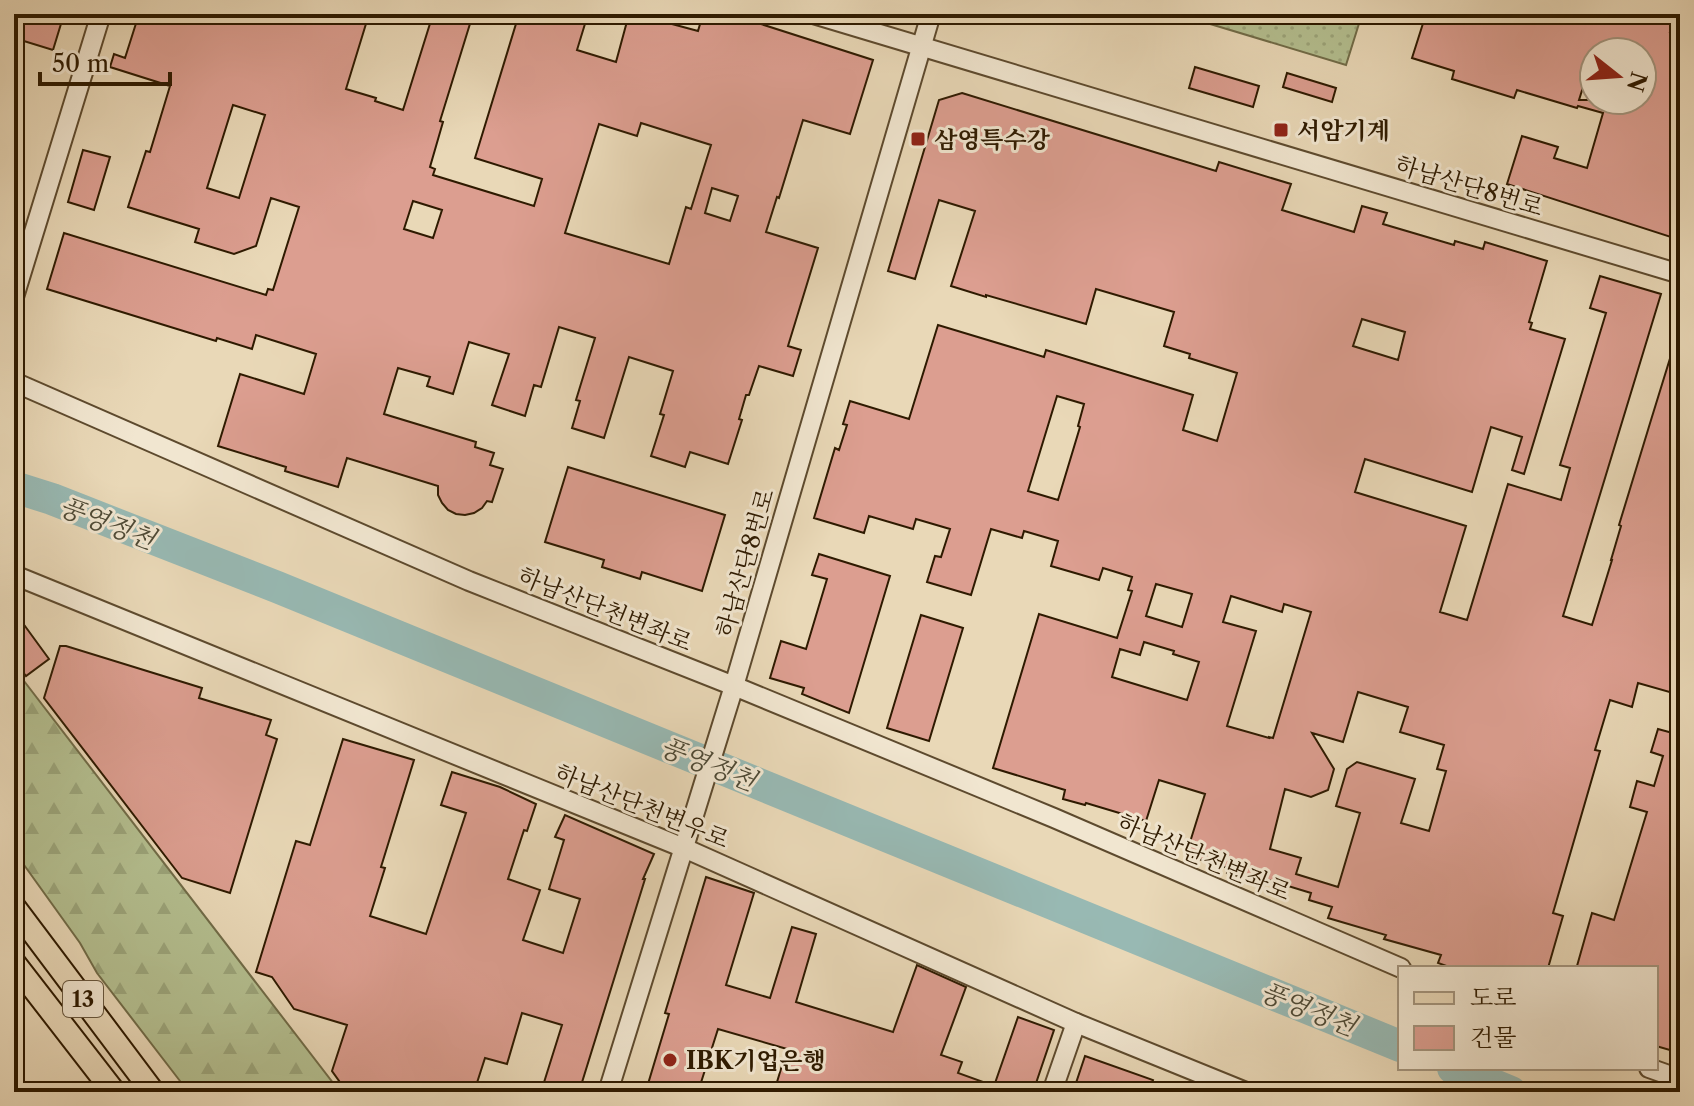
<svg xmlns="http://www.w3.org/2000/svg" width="1694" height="1106" viewBox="0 0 1694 1106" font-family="'Libre Caslon Text','Noto Serif KR',serif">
<defs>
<pattern id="forest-firs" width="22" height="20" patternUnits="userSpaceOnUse" patternTransform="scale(2)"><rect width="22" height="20" fill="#b4bf90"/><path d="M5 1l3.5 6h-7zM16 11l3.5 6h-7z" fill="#9ba47a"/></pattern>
<pattern id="park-dots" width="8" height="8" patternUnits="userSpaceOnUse" patternTransform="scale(2)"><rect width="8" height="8" fill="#b4bf90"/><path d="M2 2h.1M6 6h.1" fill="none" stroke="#9ba47a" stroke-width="1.8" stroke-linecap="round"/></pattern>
</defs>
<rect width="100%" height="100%" fill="#e9d8b7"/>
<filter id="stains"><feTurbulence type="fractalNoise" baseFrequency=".0025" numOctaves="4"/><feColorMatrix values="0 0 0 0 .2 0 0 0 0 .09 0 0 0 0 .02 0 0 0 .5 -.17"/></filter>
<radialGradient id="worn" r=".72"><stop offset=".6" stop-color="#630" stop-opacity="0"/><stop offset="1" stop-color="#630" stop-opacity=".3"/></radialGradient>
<path fill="url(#forest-firs)" stroke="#716c48" stroke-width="2" d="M 14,668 L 340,1092 L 188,1092 L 180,1081 L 97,973 L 80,943 L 14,851 Z"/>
<path fill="url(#park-dots)" stroke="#716c48" stroke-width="2" d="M 1177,14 L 1362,14 L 1346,65 Z"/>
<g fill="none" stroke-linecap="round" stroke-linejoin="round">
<g stroke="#98b9b3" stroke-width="32">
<path d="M 14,487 L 52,499 L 277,587 L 1400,1046"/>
<path d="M 1453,1068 L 1511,1092"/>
</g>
</g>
<g fill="#dc9e90" stroke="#2e1a00" stroke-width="2" fill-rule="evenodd">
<path d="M 14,14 L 64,14 L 53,50 L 14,38 Z"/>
<path d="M 139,14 L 369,14 L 346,89 L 376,98 L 375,101 L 403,110 L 433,14 L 473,14 L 440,121 L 443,122 L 430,167 L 435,169 L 433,175 L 534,206 L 542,179 L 475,158 L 519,14 L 588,14 L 577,50 L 616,62 L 629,14 L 675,14 L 672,24 L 698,31 L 703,14 L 719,14 L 738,20 L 739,17 L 873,60 L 850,134 L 803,120 L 779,198 L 777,197 L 766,232 L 818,248 L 788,346 L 801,350 L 793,376 L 759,366 L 749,395 L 746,395 L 739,419 L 742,420 L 728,464 L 690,452 L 685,467 L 651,456 L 664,415 L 660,414 L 673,371 L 629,357 L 604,438 L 572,428 L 580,401 L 576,400 L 595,338 L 559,327 L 541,387 L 534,385 L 525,416 L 492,405 L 509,354 L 469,342 L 453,394 L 427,386 L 430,377 L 398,368 L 384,414 L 476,442 L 475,447 L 494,453 L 490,465 L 503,469 L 492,502 L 487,501 L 482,508 L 474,513 L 465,515 L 456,514 L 448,510 L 442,503 L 438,495 L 438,486 L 347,458 L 338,487 L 285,471 L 286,467 L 218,446 L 240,374 L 304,394 L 316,354 L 256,335 L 252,349 L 217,338 L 216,341 L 47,289 L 64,233 L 266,295 L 268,289 L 273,290 L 299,207 L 271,198 L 256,246 L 234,254 L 195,242 L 199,229 L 128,207 L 146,151 L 150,152 L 170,86 L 110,67 L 114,54 L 125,58 ZM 233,105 L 265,115 L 239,198 L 207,188 ZM 641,123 L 711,145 L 691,209 L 686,207 L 669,264 L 565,233 L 599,124 L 637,136 ZM 712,188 L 738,196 L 730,221 L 705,213 ZM 413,201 L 442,210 L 433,238 L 404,229 Z"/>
<path d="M 1426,14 L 1675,14 L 1670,32 L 1680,33 L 1680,240 L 1507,184 L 1522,136 L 1558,147 L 1554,158 L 1587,168 L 1603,113 L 1578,106 L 1577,108 L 1517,90 L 1514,98 L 1452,79 L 1454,71 L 1412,58 ZM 1594,52 L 1642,52 L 1642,100 L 1579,100 Z"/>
<path d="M 1195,67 L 1259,86 L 1253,107 L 1189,88 Z"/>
<path d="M 1287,73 L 1336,88 L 1332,102 L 1283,87 Z"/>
<path d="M 962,93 L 1216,171 L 1219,162 L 1291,184 L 1282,210 L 1354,232 L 1362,206 L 1387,213 L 1383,224 L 1454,245 L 1455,241 L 1483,249 L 1485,242 L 1547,261 L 1529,322 L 1532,323 L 1530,329 L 1565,339 L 1524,474 L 1512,470 L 1522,437 L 1491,427 L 1472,492 L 1365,459 L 1355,492 L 1466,526 L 1440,612 L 1467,620 L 1508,484 L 1561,500 L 1570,468 L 1560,465 L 1606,313 L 1590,308 L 1600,276 L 1661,294 L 1563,616 L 1592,625 L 1612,560 L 1611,560 L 1621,526 L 1619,525 L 1651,420 L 1676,339 L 1680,339 L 1680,695 L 1638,683 L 1632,707 L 1610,700 L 1595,750 L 1600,751 L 1553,913 L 1563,916 L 1548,968 L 1452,968 L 1438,963 L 1441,955 L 1384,939 L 1386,935 L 1328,918 L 1332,907 L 1309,900 L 1311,893 L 1262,878 L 1261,882 L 1227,873 L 1228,868 L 1186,855 L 1205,794 L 1159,780 L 1146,821 L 1086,803 L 1085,805 L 1063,799 L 1065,790 L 993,768 L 1039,614 L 1117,638 L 1132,591 L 1128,590 L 1132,577 L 1103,568 L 1099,580 L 1051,566 L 1058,541 L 1024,531 L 1022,538 L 991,529 L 971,595 L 927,582 L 935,556 L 941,557 L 950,529 L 916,519 L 913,529 L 869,516 L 864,533 L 814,518 L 835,448 L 839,450 L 847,425 L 843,424 L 850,401 L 909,419 L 938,325 L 1044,357 L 1046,350 L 1193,395 L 1183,430 L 1217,441 L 1237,373 L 1189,358 L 1190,354 L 1164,346 L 1174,312 L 1096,289 L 1086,324 L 986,295 L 986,297 L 951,286 L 975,211 L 939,200 L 915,279 L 888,271 L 939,100 ZM 1362,319 L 1405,332 L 1398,360 L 1353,346 ZM 1057,396 L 1084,404 L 1078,426 L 1080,427 L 1058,500 L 1028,491 ZM 1156,584 L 1192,594 L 1182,627 L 1146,616 ZM 1231,596 L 1282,612 L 1284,604 L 1311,612 L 1273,738 L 1269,737 L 1269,738 L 1227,726 L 1256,631 L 1223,622 ZM 1144,642 L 1174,651 L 1173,654 L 1199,662 L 1187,700 L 1112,677 L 1120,649 L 1140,655 ZM 1358,692 L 1408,707 L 1400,732 L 1444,745 L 1437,769 L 1446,771 L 1429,831 L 1401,823 L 1415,779 L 1357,762 L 1347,769 L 1336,806 L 1360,813 L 1338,887 L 1296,874 L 1301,858 L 1270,849 L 1285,789 L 1311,797 L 1328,790 L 1334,769 L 1312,733 L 1343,742 Z"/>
<path d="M 83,150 L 110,157 L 94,210 L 68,202 Z"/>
<path d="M 568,467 L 725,515 L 702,591 L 642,572 L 640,579 L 602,567 L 604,560 L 545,542 Z"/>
<path d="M 819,554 L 890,576 L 849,713 L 802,694 L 804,688 L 770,678 L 781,641 L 806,649 L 827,579 L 812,575 Z"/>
<path d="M 14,611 L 49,659 L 26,676 L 14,660 Z"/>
<path d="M 921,615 L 963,628 L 929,741 L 887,728 Z"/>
<path d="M 60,646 L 66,646 L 202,688 L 199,698 L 271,720 L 266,735 L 277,739 L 230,893 L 182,878 L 44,698 Z"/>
<path d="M 1658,729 L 1680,735 L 1680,1053 L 1656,1046 L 1656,968 L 1585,968 L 1577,966 L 1592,913 L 1614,920 L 1647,812 L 1630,807 L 1637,781 L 1654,786 L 1663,756 L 1651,752 Z"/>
<path d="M 343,739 L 414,760 L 381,867 L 385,868 L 370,916 L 426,934 L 466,813 L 441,805 L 452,772 L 500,787 L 536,804 L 527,831 L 524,830 L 508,879 L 540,890 L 523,940 L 563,953 L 580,899 L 549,889 L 564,840 L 555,837 L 565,815 L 654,854 L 643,879 L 645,879 L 579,1092 L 541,1092 L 562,1025 L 522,1013 L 507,1064 L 485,1058 L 474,1092 L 347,1092 L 332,1071 L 347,1025 L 294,1009 L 272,977 L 256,972 L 296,841 L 310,845 Z"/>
<path d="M 706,877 L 754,893 L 726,985 L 770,998 L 792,927 L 816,934 L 796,1002 L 893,1032 L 917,965 L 966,987 L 941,1055 L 962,1062 L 958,1073 L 994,1086 L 1018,1017 L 1054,1030 L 1033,1092 L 774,1092 L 787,1049 L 718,1029 L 698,1092 L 651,1092 L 648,1084 L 669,1014 L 665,1013 Z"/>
<path d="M 1085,1056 L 1153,1080 L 1149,1092 L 1073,1092 Z"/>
</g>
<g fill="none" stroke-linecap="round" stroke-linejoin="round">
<defs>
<g id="minor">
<path d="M 813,14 L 1680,274"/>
<path d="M 14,297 L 101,14"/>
<path d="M 14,382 L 469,581 L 734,686 L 1054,818 L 1401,968"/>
<path d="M 14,575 L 684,848 L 1076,1023 L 1246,1092"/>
<path d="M 1649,1068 L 1680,1079"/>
<path d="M 608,1092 L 734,686 L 931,14"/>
<path d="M 1052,1092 L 1076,1023"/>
</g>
<g id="major">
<path d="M 14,907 L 153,1092"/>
<path d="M 14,963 L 114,1092"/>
</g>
</defs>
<use href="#minor" stroke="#5d4a2e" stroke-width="22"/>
<use href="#major" stroke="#2e1a00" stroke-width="26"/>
<use href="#minor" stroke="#f1e6d0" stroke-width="18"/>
<use href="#major" stroke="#e9d8b7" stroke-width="22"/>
</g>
<g fill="#8f2418" stroke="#f1e6d0" stroke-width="3">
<rect x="1273" y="122" width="16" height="16" rx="4"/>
<rect x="910" y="131" width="16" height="16" rx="4"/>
<circle cx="670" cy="1060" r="8"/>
</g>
<g text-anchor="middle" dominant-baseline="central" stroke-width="6" stroke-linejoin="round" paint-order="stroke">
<rect fill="#f1e6d0" stroke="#68573e" stroke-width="2" x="63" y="981" width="40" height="36" rx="6"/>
<g font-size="22" font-weight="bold" fill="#2e1a00">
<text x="83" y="999">13</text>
</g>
<g font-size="24" font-weight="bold" fill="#2e1a00" stroke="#f1e6d0" text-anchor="start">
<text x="1297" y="130">서암기계</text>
<text x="934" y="139">삼영특수강</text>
<text x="686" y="1060">IBK기업은행</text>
</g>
<g font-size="24" fill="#2e1a00" stroke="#f1e6d0">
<text transform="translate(1469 186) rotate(17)">하남산단8번로</text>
<text transform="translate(745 563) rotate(-74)">하남산단8번로</text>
<text transform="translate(605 609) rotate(22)">하남산단천변좌로</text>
<text transform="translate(642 806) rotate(22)">하남산단천변우로</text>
<text transform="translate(1204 857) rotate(23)">하남산단천변좌로</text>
</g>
<g font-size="26" font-style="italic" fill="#4e4a36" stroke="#f1e6d0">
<text transform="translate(107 523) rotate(21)">풍영정천</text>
<text transform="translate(708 764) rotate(22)">풍영정천</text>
<text transform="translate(1308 1009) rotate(22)">풍영정천</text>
</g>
</g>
<rect width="1694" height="1106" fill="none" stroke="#e9d8b7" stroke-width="48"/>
<rect x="16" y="16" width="1662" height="1074" fill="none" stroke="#2e1a00" stroke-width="4"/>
<rect x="24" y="24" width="1646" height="1058" fill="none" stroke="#2e1a00" stroke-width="2"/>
<rect x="1398" y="966" width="260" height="104" fill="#f1e6d0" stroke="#a3947d" stroke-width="2"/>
<rect x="1414" y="992" width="40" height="12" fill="#e9d8b7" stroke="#a3947d" stroke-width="2"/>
<text x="1470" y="1006" font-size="24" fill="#2e1a00">도로</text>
<rect x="1414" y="1026" width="40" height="24" fill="#dc9e90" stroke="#a3947d" stroke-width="2"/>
<text x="1470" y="1046" font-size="24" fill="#2e1a00">건물</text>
<g transform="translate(1618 76) rotate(107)"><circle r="38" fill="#f1e6d0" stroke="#a3947d" stroke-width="2"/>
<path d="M0-6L14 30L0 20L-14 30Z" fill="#8f2418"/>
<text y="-12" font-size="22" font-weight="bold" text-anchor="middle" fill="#2e1a00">N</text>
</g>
<path d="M40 72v12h130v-12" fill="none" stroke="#2e1a00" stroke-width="4"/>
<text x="52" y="72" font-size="24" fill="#2e1a00" stroke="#f1e6d0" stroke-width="6" paint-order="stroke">50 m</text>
<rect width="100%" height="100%" filter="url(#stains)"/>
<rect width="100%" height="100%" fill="url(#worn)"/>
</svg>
